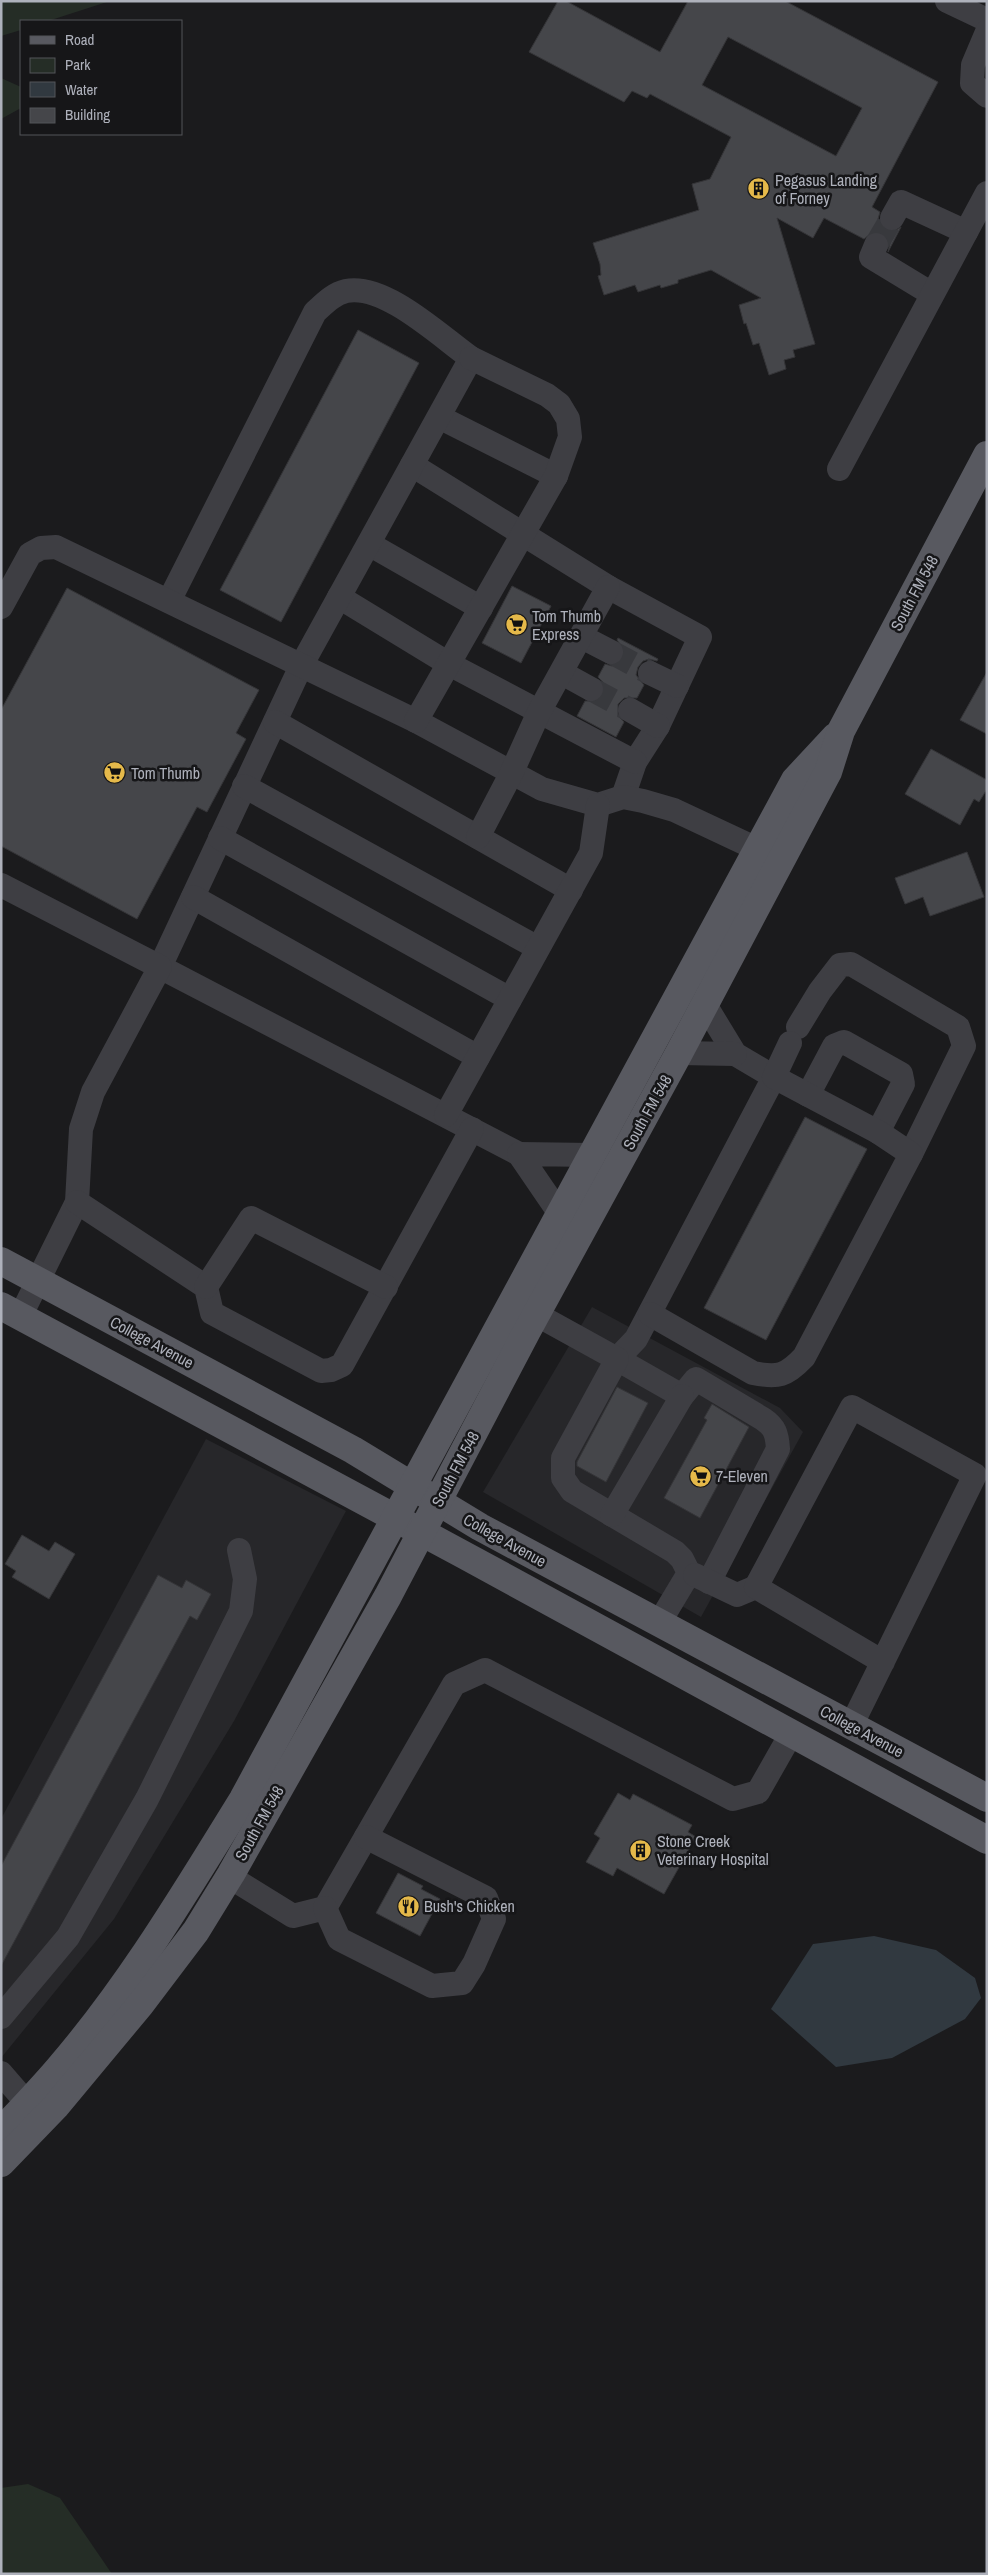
<svg xmlns="http://www.w3.org/2000/svg" width="988" height="2575" viewBox="0 0 988 2575" font-family="'Archivo Narrow',sans-serif">
<rect width="100%" height="100%" fill="#1b1b1d"/>
<g fill="#27272a">
<path d="M 592,1307 L 780,1408 L 803,1432 L 701,1617 L 483,1492 Z"/>
<path d="M 206,1439 L 346,1511 L 234,1721 L 114,1919 L 1,2058 L 1,1819 Z"/>
</g>
<g fill="#252d26">
<path d="M 1,1 L 110,1 L 48,21 L 21,21 L 21,30 L 1,36 Z"/>
<path d="M 1,78 L 21,87 L 21,108 L 1,119 Z"/>
<path d="M 28,2484 L 60,2498 L 112,2574 L 1,2574 L 1,2488 Z"/>
</g>
<path fill="#313940" d="M 874,1936 L 936,1950 L 975,1978 L 981,1998 L 965,2019 L 892,2058 L 836,2067 L 771,2009 L 813,1944 Z"/>
<g fill="#45464a" stroke="#353538" fill-rule="evenodd">
<path d="M 558,1 L 566,1 L 660,52 L 688,1 L 785,1 L 938,82 L 872,207 L 880,212 L 878,219 L 885,230 L 893,232 L 901,227 L 888,252 L 890,243 L 887,236 L 881,232 L 874,231 L 864,239 L 824,218 L 813,238 L 777,218 L 815,344 L 793,350 L 795,357 L 784,360 L 786,369 L 769,375 L 759,343 L 753,345 L 746,323 L 744,324 L 739,305 L 761,298 L 711,270 L 678,280 L 678,283 L 661,288 L 660,285 L 638,292 L 635,285 L 604,295 L 598,276 L 601,275 L 600,264 L 593,243 L 699,210 L 692,184 L 710,179 L 731,137 L 650,94 L 647,98 L 632,91 L 624,102 L 529,52 ZM 728,37 L 862,108 L 836,156 L 702,85 Z"/>
<path d="M 358,330 L 419,363 L 281,622 L 220,590 Z"/>
<path d="M 512,586 L 551,606 L 521,663 L 482,643 Z"/>
<path d="M 67,588 L 259,690 L 236,733 L 246,739 L 207,812 L 197,807 L 137,919 L 1,846 L 1,710 Z"/>
<path d="M 618,638 L 658,659 L 657,661 L 649,659 L 643,661 L 638,667 L 636,675 L 644,685 L 637,698 L 624,698 L 618,704 L 618,716 L 624,722 L 616,737 L 577,716 L 585,701 L 598,701 L 603,695 L 603,682 L 598,677 L 605,664 L 612,666 L 623,659 L 625,651 L 617,640 Z"/>
<path d="M 987,672 L 987,734 L 960,720 Z"/>
<path d="M 931,749 L 987,780 L 987,789 L 979,802 L 974,799 L 960,825 L 905,794 Z"/>
<path d="M 967,852 L 984,897 L 930,916 L 923,897 L 905,904 L 895,878 Z"/>
<path d="M 805,1117 L 867,1149 L 766,1340 L 704,1308 Z"/>
<path d="M 617,1387 L 648,1403 L 606,1482 L 577,1466 L 577,1462 Z"/>
<path d="M 712,1404 L 749,1427 L 700,1518 L 664,1498 L 707,1420 L 704,1418 Z"/>
<path d="M 22,1535 L 49,1551 L 55,1542 L 75,1554 L 49,1599 L 12,1577 L 16,1571 L 5,1564 Z"/>
<path d="M 158,1575 L 182,1588 L 186,1580 L 211,1594 L 197,1620 L 190,1616 L 1,1966 L 1,1866 Z"/>
<path d="M 618,1793 L 630,1800 L 633,1794 L 692,1825 L 688,1832 L 696,1837 L 664,1894 L 617,1868 L 613,1876 L 586,1862 L 600,1838 L 594,1834 Z"/>
<path d="M 398,1873 L 423,1886 L 421,1889 L 440,1899 L 420,1936 L 376,1913 Z"/>
</g>
<g fill="none" stroke-linecap="round" stroke-linejoin="round">
<g stroke="#38393d" stroke-width="24" stroke-dasharray="24 12" stroke-linecap="butt">
<path d="M 876,245 L 892,218"/>
<path d="M 611,652 L 650,673"/>
<path d="M 591,689 L 630,710"/>
</g>
<g stroke="#3e3e43" stroke-width="24">
<path d="M 947,1 L 987,20"/>
<path d="M 987,32 L 973,65 L 972,83 L 987,96"/>
<path d="M 892,218 L 901,202 L 966,232"/>
<path d="M 876,245 L 871,257 L 932,294"/>
<path d="M 439,417 L 556,476"/>
<path d="M 412,465 L 608,587 L 700,637 L 658,726 L 635,762 L 623,797"/>
<path d="M 839,469 L 987,193"/>
<path d="M 369,544 L 481,608"/>
<path d="M 339,597 L 449,664 L 635,762"/>
<path d="M 169,601 L 315,312 C 324,304 333,294 346,291 C 385,283 441,337 471,358 L 301,666 L 160,967 L 519,1154"/>
<path d="M 1,607 L 30,554 L 41,548 L 56,547 L 416,721 L 542,789 L 598,805 L 623,797 L 643,801 L 674,810 L 774,857"/>
<path d="M 582,637 L 611,652"/>
<path d="M 562,673 L 591,689"/>
<path d="M 650,673 L 677,686"/>
<path d="M 630,710 L 658,726"/>
<path d="M 416,721 L 556,476 L 570,437 L 568,419 L 559,404 L 547,395 L 471,358"/>
<path d="M 275,722 L 571,890"/>
<path d="M 244,786 L 538,948"/>
<path d="M 478,837 L 511,774 L 539,712 L 608,587"/>
<path d="M 220,838 L 510,999"/>
<path d="M 1,885 L 160,967 L 93,1092 L 81,1129 L 77,1202 L 20,1317"/>
<path d="M 193,897 L 478,1057"/>
<path d="M 704,1003 L 735,1054 L 774,1077 L 636,1339 L 617,1359 L 682,1396 L 696,1379 L 763,1419 C 775,1427 777,1434 778,1449 L 709,1582"/>
<path d="M 798,1027 L 820,991 L 840,965 L 851,964 L 958,1027 L 964,1046 L 911,1154"/>
<path d="M 679,1053 L 735,1054"/>
<path d="M 808,1095 L 834,1046 L 844,1042 L 901,1074 L 903,1084 L 878,1132"/>
<path d="M 446,1115 L 591,853 L 598,805"/>
<path d="M 77,1202 L 206,1287 L 212,1313 L 321,1371 L 331,1370 L 342,1365 L 472,1129"/>
<path d="M 560,1214 L 519,1154 L 592,1155"/>
<path d="M 206,1287 L 251,1218 L 386,1287"/>
<path d="M 521,1306 L 617,1359 L 563,1458 L 563,1478 L 572,1491 L 675,1552 L 682,1559 L 689,1573 L 659,1623"/>
<path d="M 650,1314 L 753,1373 C 778,1378 786,1376 804,1357 L 911,1154 L 878,1132 L 774,1077 L 790,1043"/>
<path d="M 612,1515 L 682,1396"/>
<path d="M 695,1575 L 737,1595 L 756,1587"/>
<path d="M 851,1726 L 975,1475 L 852,1407 L 756,1587 L 883,1662"/>
<path d="M 231,1874 L 238,1882 L 293,1916 L 325,1908 L 454,1684 L 485,1670 L 733,1799 L 758,1792 L 791,1734"/>
<path d="M 325,1908 L 339,1939 L 432,1986 L 462,1983 L 474,1964 L 494,1919 L 486,1898 L 366,1837"/>
<path d="M 1,2017 L 68,1937 L 147,1799 L 241,1611 L 245,1579 L 239,1550"/>
<path d="M 1,2073 L 27,2103"/>
</g>
<g stroke="#585960" stroke-width="28">
<path d="M 1,1261 L 353,1450 L 480,1527 L 987,1798"/>
<path d="M 1,1306 L 464,1555 L 987,1840"/>
<path d="M 1,2131 C 20,2111 40,2090 58,2069 C 129,1987 186,1891 243,1799 L 795,780 L 835,737"/>
<path d="M 1,2163 L 56,2106 L 140,2005 L 196,1931 L 231,1874 L 388,1596 L 527,1331 L 679,1053 L 828,772 L 841,731 L 987,455"/>
</g>
</g>
<defs>
<symbol id="building-disc" viewBox="-11 -11 22 22"><circle r="9.5" fill="#e5b94a" stroke="#161618"/><path d="M-4-6H4V6H1V3H-1V6H-4ZM-2.5-4.3h1.7v1.8h-1.7ZM.8-4.3h1.7v1.8H.8ZM-2.5-1h1.7V.8h-1.7ZM.8-1h1.7V.8H.8Z" fill="#111"/></symbol>
<symbol id="supermarket-disc" viewBox="-11 -11 22 22"><circle r="9.5" fill="#e5b94a" stroke="#161618"/><path d="M-6-5.5h2.5l.6 2H6L4.5 2H-2.5L-4.4-4H-6ZM-1.5 3.2a1.3 1.3 0 1 0 .1 0ZM3 3.2a1.3 1.3 0 1 0 .1 0Z" fill="#111"/></symbol>
<symbol id="restaurant-disc" viewBox="-11 -11 22 22"><circle r="9.5" fill="#e5b94a" stroke="#161618"/><path d="M-5-6h1v4h1v-4h1v4h1v-4h1v5L-1.5 .5V6h-2V.5L-5-1ZM5-6V6H3V1.5H1.5Q1.5-4 5-6Z" fill="#111"/></symbol>
</defs>
<g fill-rule="evenodd">
<use href="#building-disc" x="746" y="176" width="25" height="25"/>
<use href="#supermarket-disc" x="504" y="612" width="25" height="25"/>
<use href="#supermarket-disc" x="102" y="760" width="25" height="25"/>
<use href="#supermarket-disc" x="688" y="1464" width="25" height="25"/>
<use href="#building-disc" x="628" y="1838" width="25" height="25"/>
<use href="#restaurant-disc" x="396" y="1894" width="25" height="25"/>
</g>
<g text-anchor="middle" dominant-baseline="central" stroke-width="5" stroke-linejoin="round" paint-order="stroke">
<g font-size="16" fill="#aeb1bb" stroke="#161618" text-anchor="start">
<text x="775" y="180">Pegasus Landing<tspan x="775" dy="18">of Forney</tspan></text>
<text x="532" y="616">Tom Thumb<tspan x="532" dy="18">Express</tspan></text>
<text x="131" y="773">Tom Thumb</text>
<text x="716" y="1476">7-Eleven</text>
<text x="657" y="1841">Stone Creek<tspan x="657" dy="18">Veterinary Hospital</tspan></text>
<text x="424" y="1906">Bush's Chicken</text>
</g>
<g font-size="16" fill="#aeb1bb" stroke="#161618">
<text transform="translate(914 593) rotate(-62)">South FM 548</text>
<text transform="translate(647 1112) rotate(-61)">South FM 548</text>
<text transform="translate(152 1342) rotate(28)">College Avenue</text>
<text transform="translate(455 1469) rotate(-62)">South FM 548</text>
<text transform="translate(505 1540) rotate(29)">College Avenue</text>
<text transform="translate(862 1731) rotate(28)">College Avenue</text>
<text transform="translate(259 1823) rotate(-61)">South FM 548</text>
</g>
</g>
<rect width="988" height="2575" fill="none" stroke="#aeb1bb" stroke-width="5"/>
<rect x="20" y="20" width="162" height="115" fill="#161618" stroke="#535459"/>
<rect x="30" y="36" width="25" height="8" fill="#585960" stroke="#535459"/>
<text x="65" y="45" font-size="15" fill="#aeb1bb">Road</text>
<rect x="30" y="58" width="25" height="15" fill="#252d26" stroke="#535459"/>
<text x="65" y="70" font-size="15" fill="#aeb1bb">Park</text>
<rect x="30" y="82" width="25" height="15" fill="#313940" stroke="#535459"/>
<text x="65" y="95" font-size="15" fill="#aeb1bb">Water</text>
<rect x="30" y="108" width="25" height="15" fill="#45464a" stroke="#535459"/>
<text x="65" y="120" font-size="15" fill="#aeb1bb">Building</text>
</svg>
